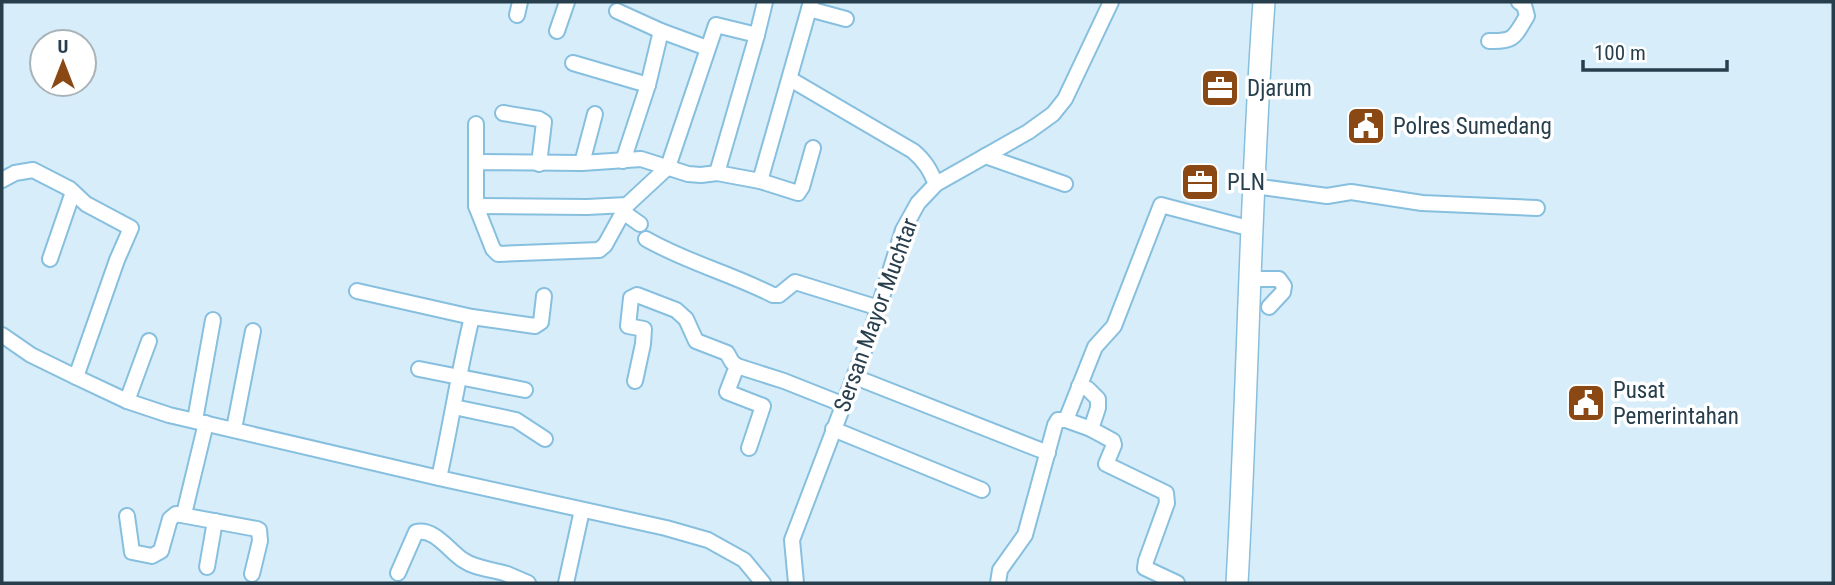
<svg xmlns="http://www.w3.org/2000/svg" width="1835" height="585" viewBox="0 0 1835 585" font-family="'Roboto Condensed',sans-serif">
<rect width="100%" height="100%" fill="#d7edfa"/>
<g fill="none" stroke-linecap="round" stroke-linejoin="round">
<defs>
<g id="minor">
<path d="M 809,9 L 846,19"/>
<path d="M 617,11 L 661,31 L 707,48"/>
<path d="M 517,15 L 520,2"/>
<path d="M 557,31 L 567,2"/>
<path d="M 1489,41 C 1515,42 1514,37 1527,16 L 1524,5 L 1519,2"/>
<path d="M 573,63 L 648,85"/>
<path d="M 790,79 L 913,151 C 925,161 930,170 936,184"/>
<path d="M 503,113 L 539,119 L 544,122 L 539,164"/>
<path d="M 476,124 L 476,162"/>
<path d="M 985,156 L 1065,184"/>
<path d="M 623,161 L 648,85 L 661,31"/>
<path d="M 582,163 L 595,114"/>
<path d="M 717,173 L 757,35"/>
<path d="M 2,180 L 15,173 L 33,170 L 70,189 L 86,204 L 131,228 L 117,260 L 76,377"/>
<path d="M 760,181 L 798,193 L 802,187 L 813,148"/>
<path d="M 1254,186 L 1327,196 L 1351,192 L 1422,203 L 1537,208"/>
<path d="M 627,205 L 605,245 L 599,250 L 498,254 L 493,249 L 476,206 L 476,162 L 582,163 L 641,159 L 688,174 L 701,175 L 717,173 L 760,181 L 811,2"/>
<path d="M 476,206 L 587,207 L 627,205 L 668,167 L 716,25 L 757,35 L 765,2"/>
<path d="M 623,212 L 640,224"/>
<path d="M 646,239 C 686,262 732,274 773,295 L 779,295 L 795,282 L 879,308"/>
<path d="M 50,259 L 73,192"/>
<path d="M 1250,279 L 1279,279 L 1284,286 L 1283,292 L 1269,307"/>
<path d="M 357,291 L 472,317 L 535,326 L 541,322 L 544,296"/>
<path d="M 2,335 L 31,355 L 76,377 L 127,401 L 169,415 L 439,478 L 666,528 L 708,540 L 744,560 L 763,583"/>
<path d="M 737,366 L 727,392 L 763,406 L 749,448"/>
<path d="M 419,369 L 525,390"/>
<path d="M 855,377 L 1048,453"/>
<path d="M 635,381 L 643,344 L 644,329 L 628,326 L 631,298 L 637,295 L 676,310 L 686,319 L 696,341 L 727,353 L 732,362 L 737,366 L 784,381 L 842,404"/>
<path d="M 1079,386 L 1088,389 L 1098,399 L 1098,408 L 1091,429 L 1113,441 L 1114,445 L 1106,464 L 1166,493 L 1167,503 L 1146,561 L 1145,568 L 1177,583"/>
<path d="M 127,401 L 149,341"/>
<path d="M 454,407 L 516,420 L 545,439"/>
<path d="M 195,420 L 213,320"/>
<path d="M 1066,420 L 1095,347 L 1114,326 L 1161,205 L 1252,229"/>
<path d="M 234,429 L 253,331"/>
<path d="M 833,429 L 982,490"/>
<path d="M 439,478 C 451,424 459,370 472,317"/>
<path d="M 184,514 L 206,423"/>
<path d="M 127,516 L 132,552 L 152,556 L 161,551 L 170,519 L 176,514 L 257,529 L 259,530 L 260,541 L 252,574"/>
<path d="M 207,567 L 215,521"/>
<path d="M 398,573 L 416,532 C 435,528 449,551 463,560 C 476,569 492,569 507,574 C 514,577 521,580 528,583"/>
<path d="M 566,583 L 582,510"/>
<path d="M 796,583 L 792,540 L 870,335 L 903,230 L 918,203 L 936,184 L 1028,132 L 1053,114 L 1065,99 L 1111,2"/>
<path d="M 998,583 L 1000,570 L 1025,535 L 1055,425 L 1058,420 L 1066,420 L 1091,429"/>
</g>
<path id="highway" d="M 1237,583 C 1248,390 1250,195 1264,2"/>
</defs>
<use href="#minor" stroke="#87bfdf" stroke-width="18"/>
<use href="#highway" stroke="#87bfdf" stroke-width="24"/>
<use href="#minor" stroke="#fff" stroke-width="14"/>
<use href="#highway" stroke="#fff" stroke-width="21"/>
</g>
<defs>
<symbol id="office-square" viewBox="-11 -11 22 22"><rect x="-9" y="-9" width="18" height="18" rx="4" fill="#8a4914" stroke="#fff"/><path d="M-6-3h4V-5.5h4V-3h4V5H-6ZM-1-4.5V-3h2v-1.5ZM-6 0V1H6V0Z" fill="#fff"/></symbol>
<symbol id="civic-square" viewBox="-11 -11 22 22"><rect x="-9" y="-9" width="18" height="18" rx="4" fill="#8a4914" stroke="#fff"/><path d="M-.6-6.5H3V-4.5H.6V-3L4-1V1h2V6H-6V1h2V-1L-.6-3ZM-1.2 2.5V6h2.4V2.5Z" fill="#fff"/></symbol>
</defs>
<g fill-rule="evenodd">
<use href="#office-square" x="1198" y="66" width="44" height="44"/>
<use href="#civic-square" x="1344" y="104" width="44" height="44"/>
<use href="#office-square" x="1178" y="160" width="44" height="44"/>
<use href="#civic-square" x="1564" y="381" width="44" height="44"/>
</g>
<g text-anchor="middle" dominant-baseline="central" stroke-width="7" stroke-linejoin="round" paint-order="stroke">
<g font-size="23" fill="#273e4c" stroke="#fff" text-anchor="start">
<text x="1247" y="88">Djarum</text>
<text x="1393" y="126">Polres Sumedang</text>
<text x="1227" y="182">PLN</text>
<text x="1613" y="390">Pusat<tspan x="1613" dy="26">Pemerintahan</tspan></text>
</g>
<g font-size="23" fill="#273e4c" stroke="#fff">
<text transform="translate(876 315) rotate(-70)">Sersan Mayor Muchtar</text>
</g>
</g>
<rect width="1835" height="585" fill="none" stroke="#273e4c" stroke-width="7"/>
<g transform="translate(63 63)"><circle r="33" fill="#ffffff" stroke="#a9b2b7" stroke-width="2"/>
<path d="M0-5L12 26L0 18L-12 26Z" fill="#8a4914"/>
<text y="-10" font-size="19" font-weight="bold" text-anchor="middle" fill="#273e4c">U</text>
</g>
<path d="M1583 60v10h144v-10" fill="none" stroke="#273e4c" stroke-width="3.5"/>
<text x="1594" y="60" font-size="21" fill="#273e4c" stroke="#ffffff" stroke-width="5" paint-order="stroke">100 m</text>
</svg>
